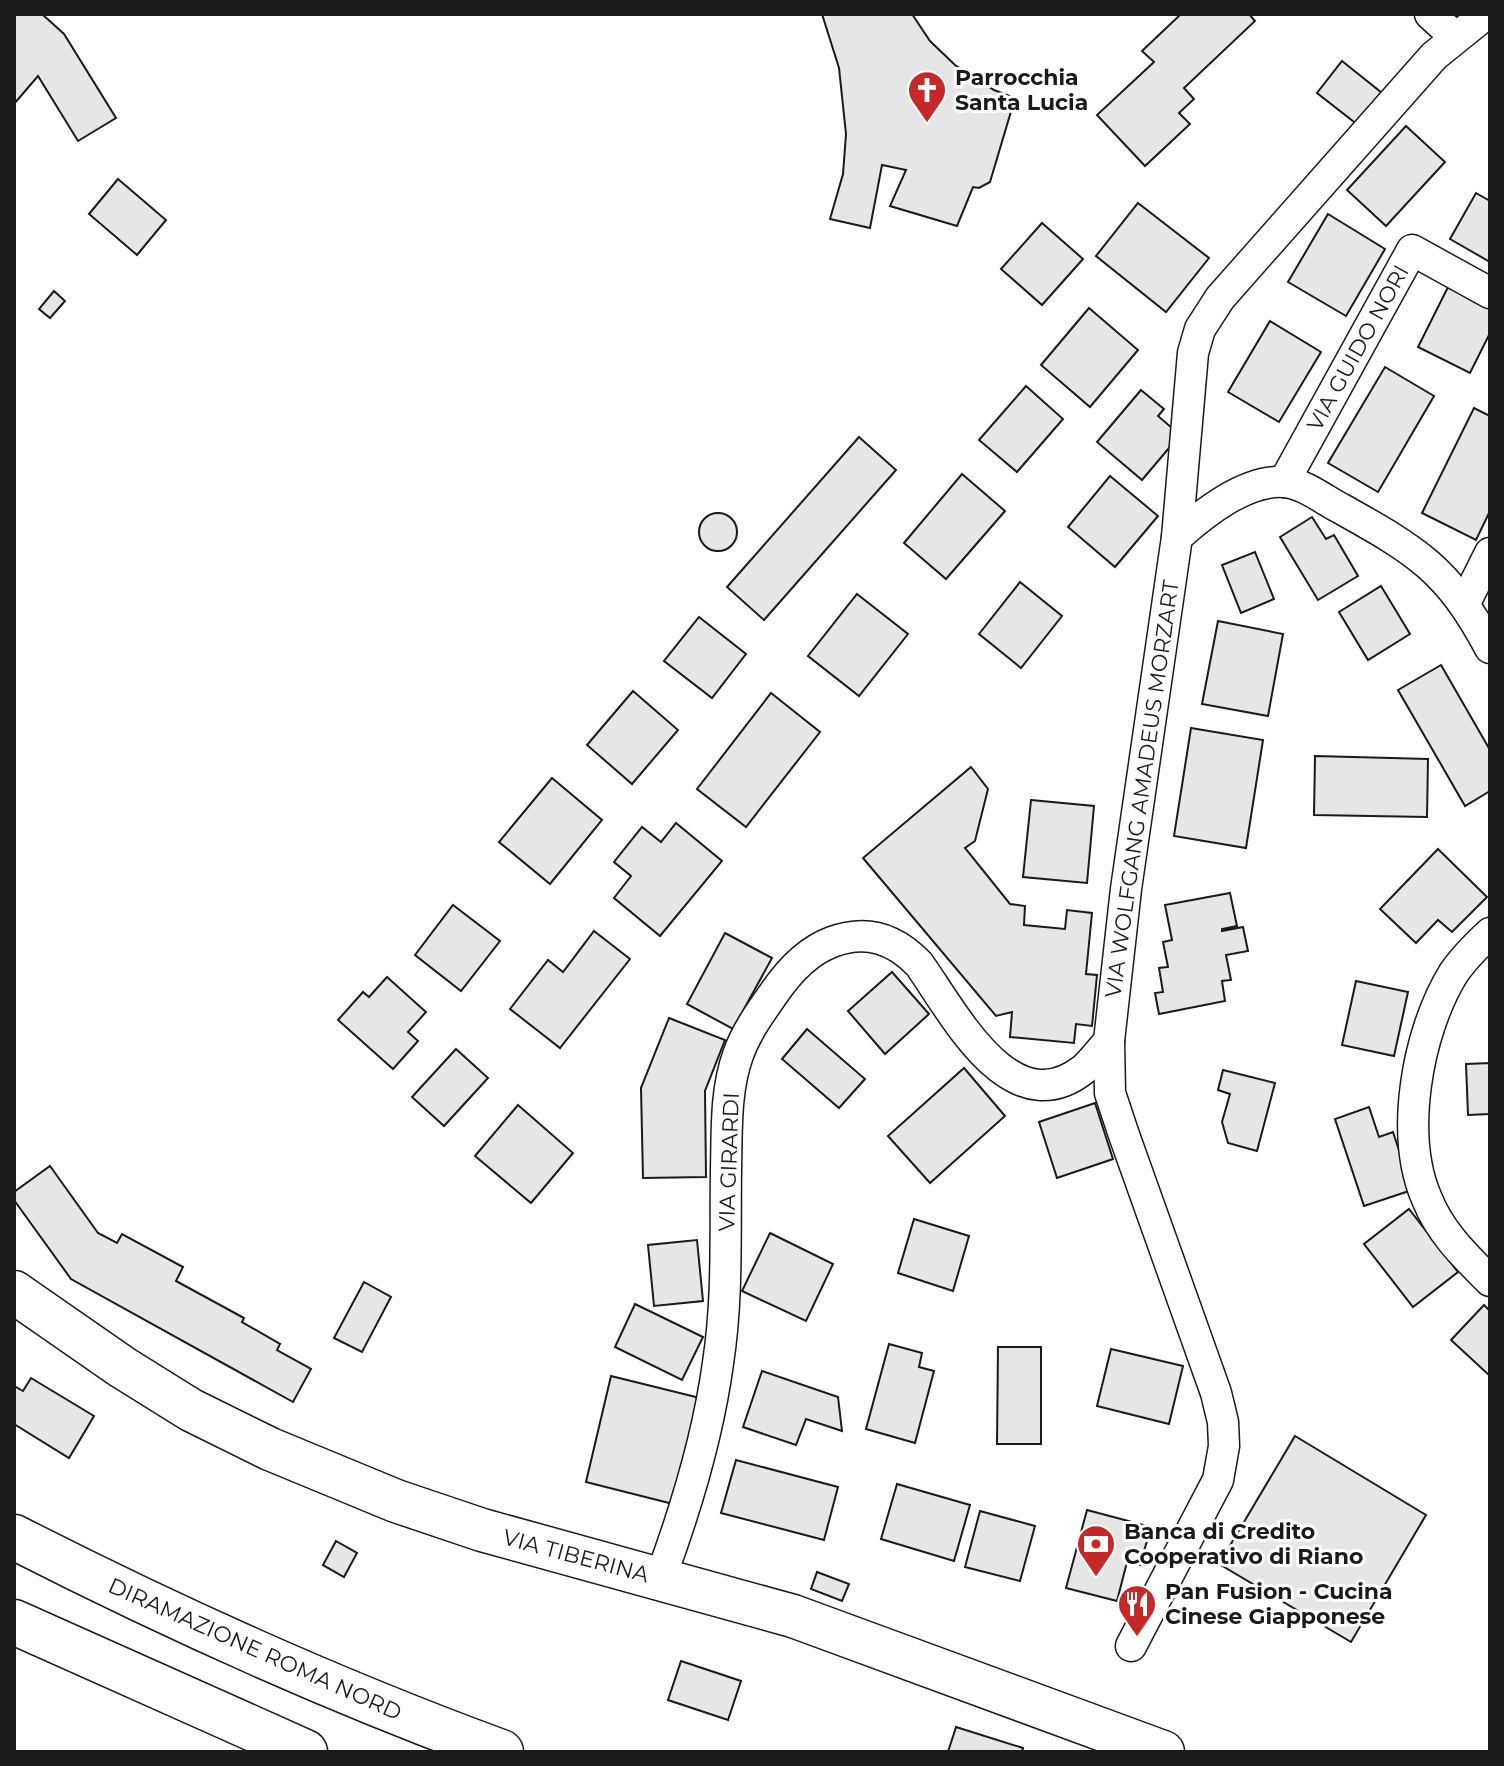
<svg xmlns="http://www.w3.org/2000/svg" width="1504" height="1766" viewBox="0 0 1504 1766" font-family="Montserrat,sans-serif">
<rect width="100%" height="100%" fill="#fff"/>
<g fill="#e6e6e6" stroke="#1a1a1a" stroke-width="2">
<path d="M 14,14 L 42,14 L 64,34 L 116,118 L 78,141 L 38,76 L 14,104 Z"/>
<path d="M 822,14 L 912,14 L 930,41 L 955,65 L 994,90 L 1015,98 L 990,182 L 979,188 L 973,187 L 957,226 L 890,206 L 906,170 L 882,165 L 870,228 L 830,219 L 843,174 L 846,134 L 839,68 Z"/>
<path d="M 1181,14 L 1249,14 L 1255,21 L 1184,88 L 1194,99 L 1179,113 L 1190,124 L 1145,166 L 1097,115 L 1154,62 L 1142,51 Z"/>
<path d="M 1342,61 L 1382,93 L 1358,125 L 1317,93 Z"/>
<path d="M 1406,126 L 1445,162 L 1386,226 L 1347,190 Z"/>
<path d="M 118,179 L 166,220 L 137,255 L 89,214 Z"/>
<path d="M 1476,193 L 1490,201 L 1490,262 L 1450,239 Z"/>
<path d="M 1138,203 L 1209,258 L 1166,312 L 1096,256 Z"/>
<path d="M 1328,214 L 1385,249 L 1346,316 L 1288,282 Z"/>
<path d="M 1042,223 L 1083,259 L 1042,305 L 1001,269 Z"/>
<path d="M 1448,287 L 1490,309 L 1490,333 L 1470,373 L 1418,347 Z"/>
<path d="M 54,291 L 65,301 L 50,318 L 39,309 Z"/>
<path d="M 1089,308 L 1138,350 L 1090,407 L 1041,365 Z"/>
<path d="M 1270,321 L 1321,352 L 1279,422 L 1228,392 Z"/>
<path d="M 1385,367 L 1434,396 L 1378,492 L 1328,463 Z"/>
<path d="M 1026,386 L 1063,419 L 1017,472 L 979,440 Z"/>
<path d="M 1141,390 L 1164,409 L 1158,416 L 1180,435 L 1142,480 L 1097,442 Z"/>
<path d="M 1474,408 L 1490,416 L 1490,511 L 1476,540 L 1422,513 Z"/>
<path d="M 859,437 L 896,470 L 764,620 L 727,587 Z"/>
<path d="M 962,474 L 1005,511 L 946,579 L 904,543 Z"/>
<path d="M 1110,476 L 1158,516 L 1115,567 L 1068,527 Z"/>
<circle cx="718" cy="532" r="19"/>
<path d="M 1312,517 L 1326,539 L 1334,535 L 1358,576 L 1318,600 L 1280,537 Z"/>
<path d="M 1255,552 L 1274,599 L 1241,613 L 1222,565 Z"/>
<path d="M 1020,582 L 1062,616 L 1021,668 L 979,634 Z"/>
<path d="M 1381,586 L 1410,634 L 1368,660 L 1339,612 Z"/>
<path d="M 857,594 L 908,634 L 859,696 L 808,656 Z"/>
<path d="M 699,617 L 746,654 L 712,698 L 664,661 Z"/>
<path d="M 1218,621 L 1283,634 L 1268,716 L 1202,704 Z"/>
<path d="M 1441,665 L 1490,750 L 1490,791 L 1465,806 L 1398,690 Z"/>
<path d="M 633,691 L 678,730 L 632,784 L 587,745 Z"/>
<path d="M 771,693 L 820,732 L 746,827 L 697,789 Z"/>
<path d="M 1191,728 L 1263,740 L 1246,848 L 1174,836 Z"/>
<path d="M 1315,756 L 1428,759 L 1427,817 L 1314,815 Z"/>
<path d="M 971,767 L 988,789 L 975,841 L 965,848 L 1010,904 L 1025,906 L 1024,925 L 1065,929 L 1067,910 L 1092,913 L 1086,974 L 1097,975 L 1092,1026 L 1076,1024 L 1074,1043 L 1010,1037 L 1012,1012 L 996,1016 L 863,858 Z"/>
<path d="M 552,778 L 602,820 L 550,884 L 499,842 Z"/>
<path d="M 1031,800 L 1094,806 L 1087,883 L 1023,877 Z"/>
<path d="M 676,823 L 722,861 L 660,936 L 614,898 L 631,876 L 614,862 L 642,827 L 661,842 Z"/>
<path d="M 1438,849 L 1487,897 L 1452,932 L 1438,920 L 1416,943 L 1380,909 Z"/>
<path d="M 1230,893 L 1237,926 L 1222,929 L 1222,931 L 1243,927 L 1248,951 L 1226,955 L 1231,980 L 1222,981 L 1225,1001 L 1159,1014 L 1155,993 L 1163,992 L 1159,968 L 1168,967 L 1163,942 L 1172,940 L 1165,905 Z"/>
<path d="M 453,905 L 500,941 L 461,991 L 415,955 Z"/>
<path d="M 594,931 L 630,959 L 560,1048 L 510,1009 L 548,960 L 563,972 Z"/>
<path d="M 725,933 L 772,958 L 733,1029 L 687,1004 Z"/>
<path d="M 892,972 L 929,1014 L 885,1054 L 848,1011 Z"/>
<path d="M 387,977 L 426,1012 L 408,1032 L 418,1041 L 393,1069 L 338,1020 L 363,992 L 369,997 Z"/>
<path d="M 1356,981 L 1408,992 L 1394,1056 L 1342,1045 Z"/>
<path d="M 669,1018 L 725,1040 L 705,1091 L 706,1177 L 643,1178 L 641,1088 Z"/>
<path d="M 807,1029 L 865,1079 L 839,1108 L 782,1059 Z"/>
<path d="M 456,1049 L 488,1078 L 444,1126 L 412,1097 Z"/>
<path d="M 1490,1063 L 1490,1114 L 1468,1115 L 1466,1064 Z"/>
<path d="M 964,1068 L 1005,1116 L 930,1183 L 888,1136 Z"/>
<path d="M 1223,1070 L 1275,1083 L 1257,1151 L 1228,1143 L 1222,1122 L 1230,1094 L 1218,1090 Z"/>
<path d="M 1095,1103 L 1113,1159 L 1057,1178 L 1039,1122 Z"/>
<path d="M 518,1105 L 573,1153 L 531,1203 L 475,1156 Z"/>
<path d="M 1369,1107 L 1379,1137 L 1393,1132 L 1412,1190 L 1364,1206 L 1335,1119 Z"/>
<path d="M 50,1166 L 98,1233 L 117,1243 L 122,1234 L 183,1267 L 176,1281 L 244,1318 L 242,1322 L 280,1344 L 277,1350 L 311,1369 L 293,1402 L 71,1279 L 14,1200 L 14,1192 Z"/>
<path d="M 1409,1209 L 1458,1272 L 1413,1307 L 1364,1244 Z"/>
<path d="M 914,1219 L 969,1236 L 953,1291 L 898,1273 Z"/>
<path d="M 770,1233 L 833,1264 L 806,1321 L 742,1291 Z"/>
<path d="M 697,1240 L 703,1301 L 654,1306 L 648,1245 Z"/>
<path d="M 364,1282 L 391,1297 L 362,1352 L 334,1338 Z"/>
<path d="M 635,1304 L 703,1337 L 682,1380 L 615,1347 Z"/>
<path d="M 1484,1305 L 1490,1311 L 1490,1376 L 1451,1340 Z"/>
<path d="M 889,1344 L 922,1353 L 919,1367 L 934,1371 L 915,1443 L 866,1429 Z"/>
<path d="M 998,1347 L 1041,1347 L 1041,1444 L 997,1444 Z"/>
<path d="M 1111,1349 L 1183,1366 L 1169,1424 L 1097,1406 Z"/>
<path d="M 762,1371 L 838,1397 L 842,1431 L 806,1419 L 796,1445 L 743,1427 Z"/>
<path d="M 611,1376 L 700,1398 L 681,1506 L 586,1482 Z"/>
<path d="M 31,1378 L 94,1416 L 69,1458 L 14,1424 L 14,1386 L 23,1391 Z"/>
<path d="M 1295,1436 L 1426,1515 L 1351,1642 L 1219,1564 Z"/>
<path d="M 736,1460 L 838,1487 L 824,1540 L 721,1513 Z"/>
<path d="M 897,1484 L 970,1505 L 954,1561 L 881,1539 Z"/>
<path d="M 1087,1510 L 1151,1527 L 1140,1565 L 1127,1562 L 1117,1601 L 1066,1588 Z"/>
<path d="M 980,1511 L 1035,1526 L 1020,1581 L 965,1567 Z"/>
<path d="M 336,1541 L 357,1553 L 344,1577 L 323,1565 Z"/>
<path d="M 817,1572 L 849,1584 L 842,1601 L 811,1589 Z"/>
<path d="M 681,1661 L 741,1681 L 728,1720 L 668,1700 Z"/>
<path d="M 956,1727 L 1023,1748 L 1022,1752 L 948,1752 Z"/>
</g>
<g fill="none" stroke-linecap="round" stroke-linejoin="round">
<defs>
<g id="street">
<path d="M 1430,14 L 1455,37"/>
<path d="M 1284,482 L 1412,250 L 1490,293"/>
<path d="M 1177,537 C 1204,513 1246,479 1285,482 C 1304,484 1323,499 1340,508 C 1417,551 1448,569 1490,648"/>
<path d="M 1465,603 L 1490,553"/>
<path d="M 1490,933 C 1477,945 1463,959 1453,974 C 1417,1033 1399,1135 1427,1199 C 1440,1232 1465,1256 1490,1281"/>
<path d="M 660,1579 C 686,1509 708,1437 718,1363 C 728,1299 725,1234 726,1169 C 727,1132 725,1091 738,1055 C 746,1032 760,1013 774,993 C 789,971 808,951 832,942 C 867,929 895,939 919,964 C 954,1013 1011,1127 1084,1069 C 1093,1061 1101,1050 1109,1041"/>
<path d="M 1131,1646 L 1218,1480 L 1224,1446 L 1223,1422 L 1216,1393 L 1124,1135 L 1110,1093 L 1109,1041 L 1126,889 L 1177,537 L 1193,353 L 1200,329 L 1220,298 L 1434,56 L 1486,14"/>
</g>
<path id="secondary" d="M 14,1292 L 122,1367 L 191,1410 L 270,1449 L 396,1501 L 482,1530 L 793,1616 L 1163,1752"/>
<g id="highway">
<path d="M 14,1537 C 173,1618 334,1691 501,1752"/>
<path d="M 14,1622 L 305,1752"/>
</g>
</defs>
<use href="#street" stroke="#1a1a1a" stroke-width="33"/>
<use href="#secondary" stroke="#1a1a1a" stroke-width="45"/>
<use href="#highway" stroke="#1a1a1a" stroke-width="47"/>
<use href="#street" stroke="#fff" stroke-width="30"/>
<use href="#secondary" stroke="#fff" stroke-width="42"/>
<use href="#highway" stroke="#fff" stroke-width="44"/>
</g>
<defs>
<symbol id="church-pin" viewBox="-11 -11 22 30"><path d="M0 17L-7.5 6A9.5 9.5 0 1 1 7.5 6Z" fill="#c62828" stroke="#fff"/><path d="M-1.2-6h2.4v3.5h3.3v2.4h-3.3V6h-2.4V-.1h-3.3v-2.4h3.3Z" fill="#fff"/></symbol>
<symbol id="bank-pin" viewBox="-11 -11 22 30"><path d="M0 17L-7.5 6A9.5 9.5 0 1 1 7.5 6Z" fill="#c62828" stroke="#fff"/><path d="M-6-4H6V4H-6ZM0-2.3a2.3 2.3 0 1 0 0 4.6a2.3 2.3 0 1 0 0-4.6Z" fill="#fff"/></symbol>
<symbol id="restaurant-pin" viewBox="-11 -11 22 30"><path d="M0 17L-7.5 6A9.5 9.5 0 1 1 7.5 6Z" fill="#c62828" stroke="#fff"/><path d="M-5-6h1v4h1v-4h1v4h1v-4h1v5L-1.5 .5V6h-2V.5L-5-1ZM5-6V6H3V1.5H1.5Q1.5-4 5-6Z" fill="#fff"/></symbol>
</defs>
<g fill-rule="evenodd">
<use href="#church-pin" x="905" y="68" width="44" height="60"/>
<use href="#bank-pin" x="1074" y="1522" width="44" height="60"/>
<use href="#restaurant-pin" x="1115" y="1582" width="44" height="60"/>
</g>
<g text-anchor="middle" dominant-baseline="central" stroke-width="6" stroke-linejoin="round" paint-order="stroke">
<g font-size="22" font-weight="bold" fill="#1a1a1a" stroke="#fff" text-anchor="start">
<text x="955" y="77">Parrocchia<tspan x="955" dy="25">Santa Lucia</tspan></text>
<text x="1124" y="1531">Banca di Credito<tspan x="1124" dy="25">Cooperativo di Riano</tspan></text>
<text x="1165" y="1591">Pan Fusion - Cucina<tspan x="1165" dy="25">Cinese Giapponese</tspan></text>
</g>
<g font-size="22" fill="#1a1a1a" stroke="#fff">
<text transform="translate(1358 348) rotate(-61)">VIA GUIDO NORI</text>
<text transform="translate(1142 789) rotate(-82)">VIA WOLFGANG AMADEUS MORZART</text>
<text transform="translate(729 1162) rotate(-88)">VIA GIRARDI</text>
<text transform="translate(576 1556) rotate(15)">VIA TIBERINA</text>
<text transform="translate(255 1649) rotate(24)">DIRAMAZIONE ROMA NORD</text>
</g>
</g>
<rect width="1504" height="1766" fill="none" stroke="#1a1a1a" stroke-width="32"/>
</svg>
